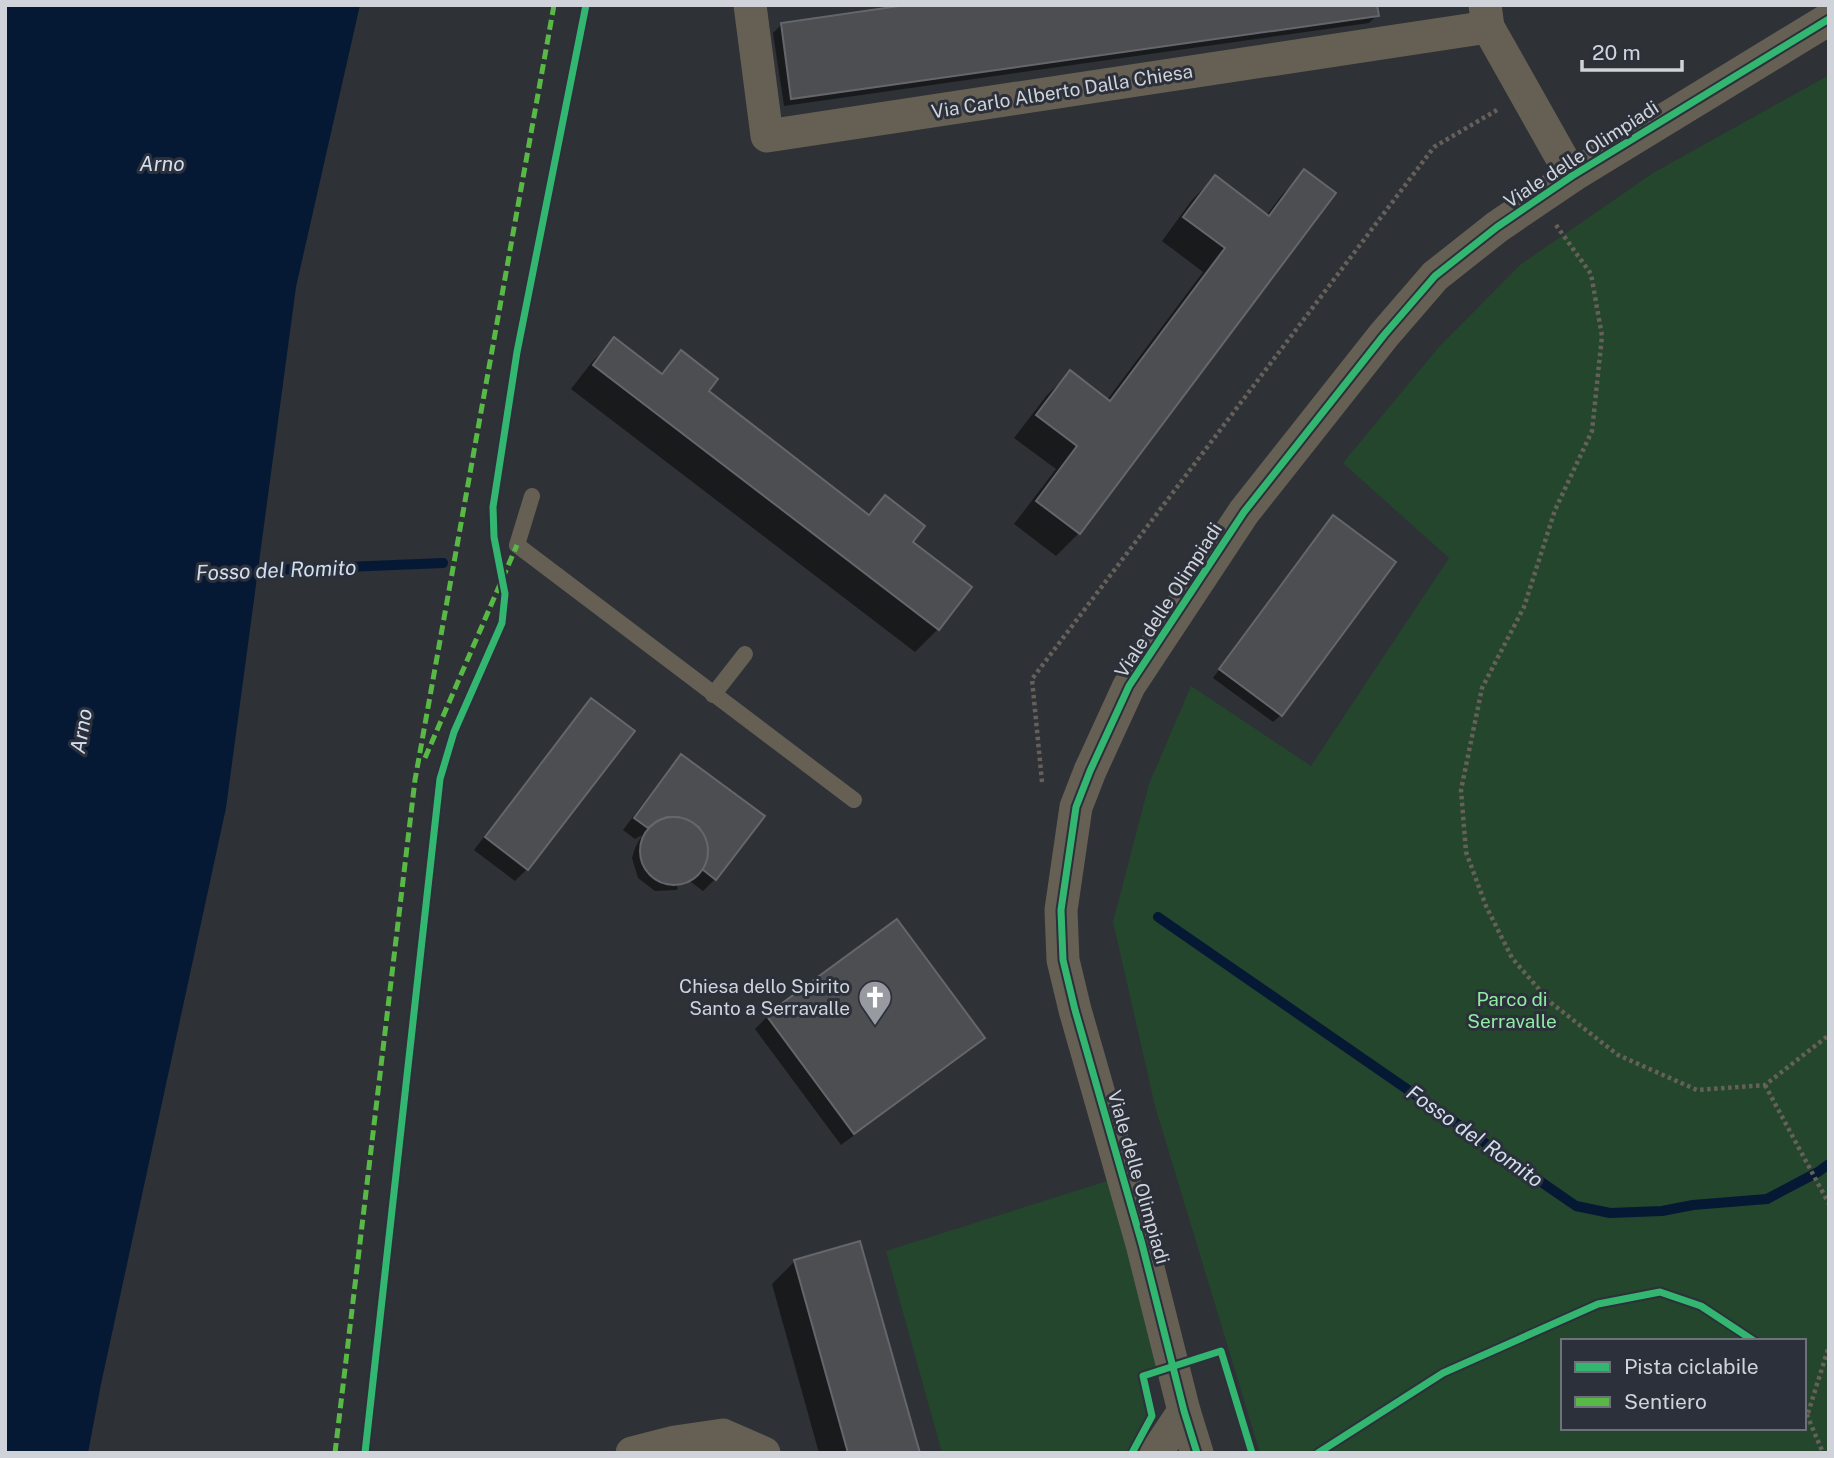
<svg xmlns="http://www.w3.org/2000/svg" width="1834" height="1458" viewBox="0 0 1834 1458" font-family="'Public Sans',sans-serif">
<rect width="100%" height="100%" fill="#2e3136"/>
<g fill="#24462d" fill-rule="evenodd">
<path d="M 1829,75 L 1829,1453 L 1260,1453 L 1155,1106 L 1113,922 L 1149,784 L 1191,686 L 1311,766 L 1449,558 L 1343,463 L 1438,348 L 1520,265 L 1653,173 ZM 1563,1341 L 1804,1341 L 1804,1428 L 1563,1428 Z"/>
<path d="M 1123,1176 L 1172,1367 L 1143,1376 L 1152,1416 L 1132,1453 L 942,1453 L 886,1251 Z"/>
</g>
<path fill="#061934" d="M 5,5 L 360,5 L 296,287 L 226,808 L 101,1384 L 88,1453 L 5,1453 Z"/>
<g fill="#0007">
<path d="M 1377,15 L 1369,23 L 784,106 L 773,33 L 781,25 Z"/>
<path d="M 1304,172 L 1079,533 L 1056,556 L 1014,524 L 1056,469 L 1014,438 L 1047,395 L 1070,373 L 1107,400 L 1203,272 L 1162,241 L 1192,200 L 1215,177 L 1266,216 L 1282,195 Z"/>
<path d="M 615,339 L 660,374 L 681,353 L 706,392 L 867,515 L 885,497 L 938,629 L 915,652 L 571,389 L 592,362 Z"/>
<path d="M 1326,525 L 1281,715 L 1273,722 L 1213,678 Z"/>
<path d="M 592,700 L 527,869 L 515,881 L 474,850 L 580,712 Z"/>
<path d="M 681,756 L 762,816 L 715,879 L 703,891 L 691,882 L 691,878 L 677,886 L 678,889 L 676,890 L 655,891 L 638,878 L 632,858 L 635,848 L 642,835 L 635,839 L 623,830 L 669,769 Z"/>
<path d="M 767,1017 L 982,1038 L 970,1050 L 841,1145 L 755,1029 Z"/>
<path d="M 795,1261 L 918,1453 L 819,1453 L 772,1284 Z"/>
</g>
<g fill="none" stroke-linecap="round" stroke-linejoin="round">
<g stroke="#061934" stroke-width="10">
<path d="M 248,571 L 443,563"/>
<path d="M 1158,917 L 1576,1206 L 1610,1213 L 1662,1211 L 1693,1205 L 1767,1199 L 1818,1172 L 1829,1164"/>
</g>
</g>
<g fill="#4c4e52" stroke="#64666b" stroke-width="2">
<path d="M 906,5 L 1377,5 L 1379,16 L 791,99 L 781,23 Z"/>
<path d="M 1304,169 L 1336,193 L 1080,534 L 1036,501 L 1077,446 L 1036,415 L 1070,370 L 1110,401 L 1225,248 L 1183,217 L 1215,175 L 1269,216 Z"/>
<path d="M 614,337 L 662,374 L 681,350 L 718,379 L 709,391 L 869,515 L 885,495 L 925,526 L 913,542 L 972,587 L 939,630 L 593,365 Z"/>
<path d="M 1333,515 L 1396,562 L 1282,716 L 1219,669 Z"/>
<path d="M 591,698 L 635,731 L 528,870 L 485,837 Z"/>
<path d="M 681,754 L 765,816 L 716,880 L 702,869 L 707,859 L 708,848 L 699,827 L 679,817 L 667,817 L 657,821 L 648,828 L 634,818 Z"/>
<circle cx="674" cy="851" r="34"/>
<path d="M 897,919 L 985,1038 L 854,1134 L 766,1015 Z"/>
<path d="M 860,1241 L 920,1453 L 848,1453 L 794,1260 Z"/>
</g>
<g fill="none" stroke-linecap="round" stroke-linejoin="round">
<g stroke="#65615a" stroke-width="4.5" stroke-dasharray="3.5 3.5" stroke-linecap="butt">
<path d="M 1556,225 L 1591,274 L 1602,336 L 1592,431 L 1555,510 L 1524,607 L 1482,688 L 1461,790 L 1466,852 L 1486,906 L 1512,958 L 1550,1002 L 1618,1055 L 1697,1090 L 1765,1085 L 1829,1035"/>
<path d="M 1042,782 L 1032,679 L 1434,147 L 1497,110"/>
<path d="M 1765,1085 L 1829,1204"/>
<path d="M 1804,1408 L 1823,1453"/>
<path d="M 1808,1413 L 1829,1346"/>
<path d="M 1318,1453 L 1443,1373 L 1598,1304 L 1660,1292 L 1701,1306 L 1754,1341"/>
</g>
<g stroke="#665f54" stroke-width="16">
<path d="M 532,496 L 517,545 L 854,800"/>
<path d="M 713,695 L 745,654"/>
</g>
<g stroke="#665f54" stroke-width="33">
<path d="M 750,5 L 767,136 L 1488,27"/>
<path d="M 1485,5 L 1488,27 L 1572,176"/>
<path d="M 632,1453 L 675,1442 L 723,1435 L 764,1453"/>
<path d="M 1156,1453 L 1184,1411"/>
<path d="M 1197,1453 L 1184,1411 L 1142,1244 L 1075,1010 L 1063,960 L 1061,910 L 1076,807 L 1090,771 L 1129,686 L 1244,512 L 1384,335 L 1435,276 L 1497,227 L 1572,176 L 1829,19"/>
</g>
<g stroke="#58b947" stroke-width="5" stroke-dasharray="10 5" stroke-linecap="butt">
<path d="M 425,758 L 517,545"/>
<path d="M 335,1453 L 415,780 L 554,5"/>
</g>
<defs>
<g id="cycleway">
<path d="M 365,1453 L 440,779 L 454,732 L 502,623 L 505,594 L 494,537 L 493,507 L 517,352 L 586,5"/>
<path d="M 1132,1453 L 1152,1416 L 1143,1376 L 1221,1351 L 1252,1453"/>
<path d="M 1197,1453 L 1184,1411 L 1142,1244 L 1075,1010 L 1063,960 L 1061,910 L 1076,807 L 1090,771 L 1129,686 L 1244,512 L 1384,335 L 1435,276 L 1497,227 L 1572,176 L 1829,19"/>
<path d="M 1318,1453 L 1443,1373 L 1598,1304 L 1660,1292 L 1701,1306 L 1754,1341"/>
</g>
</defs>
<use href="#cycleway" stroke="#2b303a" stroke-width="11"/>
<use href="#cycleway" stroke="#33b770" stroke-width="7"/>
</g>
<defs>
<symbol id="church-pin" viewBox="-11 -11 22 30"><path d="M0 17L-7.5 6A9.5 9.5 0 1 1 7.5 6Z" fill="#979ba1" stroke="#2b303a"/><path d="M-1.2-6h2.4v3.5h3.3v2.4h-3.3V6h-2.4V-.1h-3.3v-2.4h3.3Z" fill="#fff"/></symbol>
</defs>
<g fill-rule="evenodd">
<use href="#church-pin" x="856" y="978" width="38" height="52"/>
</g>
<g text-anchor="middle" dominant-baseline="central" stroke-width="6" stroke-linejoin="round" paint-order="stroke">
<g font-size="19" fill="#d0d4da" stroke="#2b303a">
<text transform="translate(1062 91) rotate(-9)">Via Carlo Alberto Dalla Chiesa</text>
<text transform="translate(1581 154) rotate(-33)">Viale delle Olimpiadi</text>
<text transform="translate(1168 600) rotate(-57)">Viale delle Olimpiadi</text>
<text transform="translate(1139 1177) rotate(74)">Viale delle Olimpiadi</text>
</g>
<g font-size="19" fill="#d0d4da" stroke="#2b303a" text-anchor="end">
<text x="850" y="986">Chiesa dello Spirito<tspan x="850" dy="22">Santo a Serravalle</tspan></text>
</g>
<g font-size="19" fill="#90eca2" stroke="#2b303a">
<text x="1512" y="999">Parco di<tspan x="1512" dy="22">Serravalle</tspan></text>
</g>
<g font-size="21" font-style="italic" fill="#d1deef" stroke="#2b303a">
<text x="162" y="163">Arno</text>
<text transform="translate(276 570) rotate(-2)">Fosso del Romito</text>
<text transform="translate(81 731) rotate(-80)">Arno</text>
<text transform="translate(1475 1136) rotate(35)">Fosso del Romito</text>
</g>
</g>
<rect width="1834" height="1458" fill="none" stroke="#d0d4da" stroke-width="14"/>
<rect x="1561" y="1339" width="245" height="91" fill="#2b303a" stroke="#6d727a" stroke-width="2"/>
<rect x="1575" y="1362" width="35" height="10" fill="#33b770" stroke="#6d727a" stroke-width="2"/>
<text x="1624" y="1374" font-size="21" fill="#d0d4da">Pista ciclabile</text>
<rect x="1575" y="1397" width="35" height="10" fill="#58b947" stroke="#6d727a" stroke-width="2"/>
<text x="1624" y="1409" font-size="21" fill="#d0d4da">Sentiero</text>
<path d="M1582 60v10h100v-10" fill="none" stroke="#d0d4da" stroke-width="3.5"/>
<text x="1592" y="60" font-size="21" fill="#d0d4da" stroke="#2b303a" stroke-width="5" paint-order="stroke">20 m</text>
</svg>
